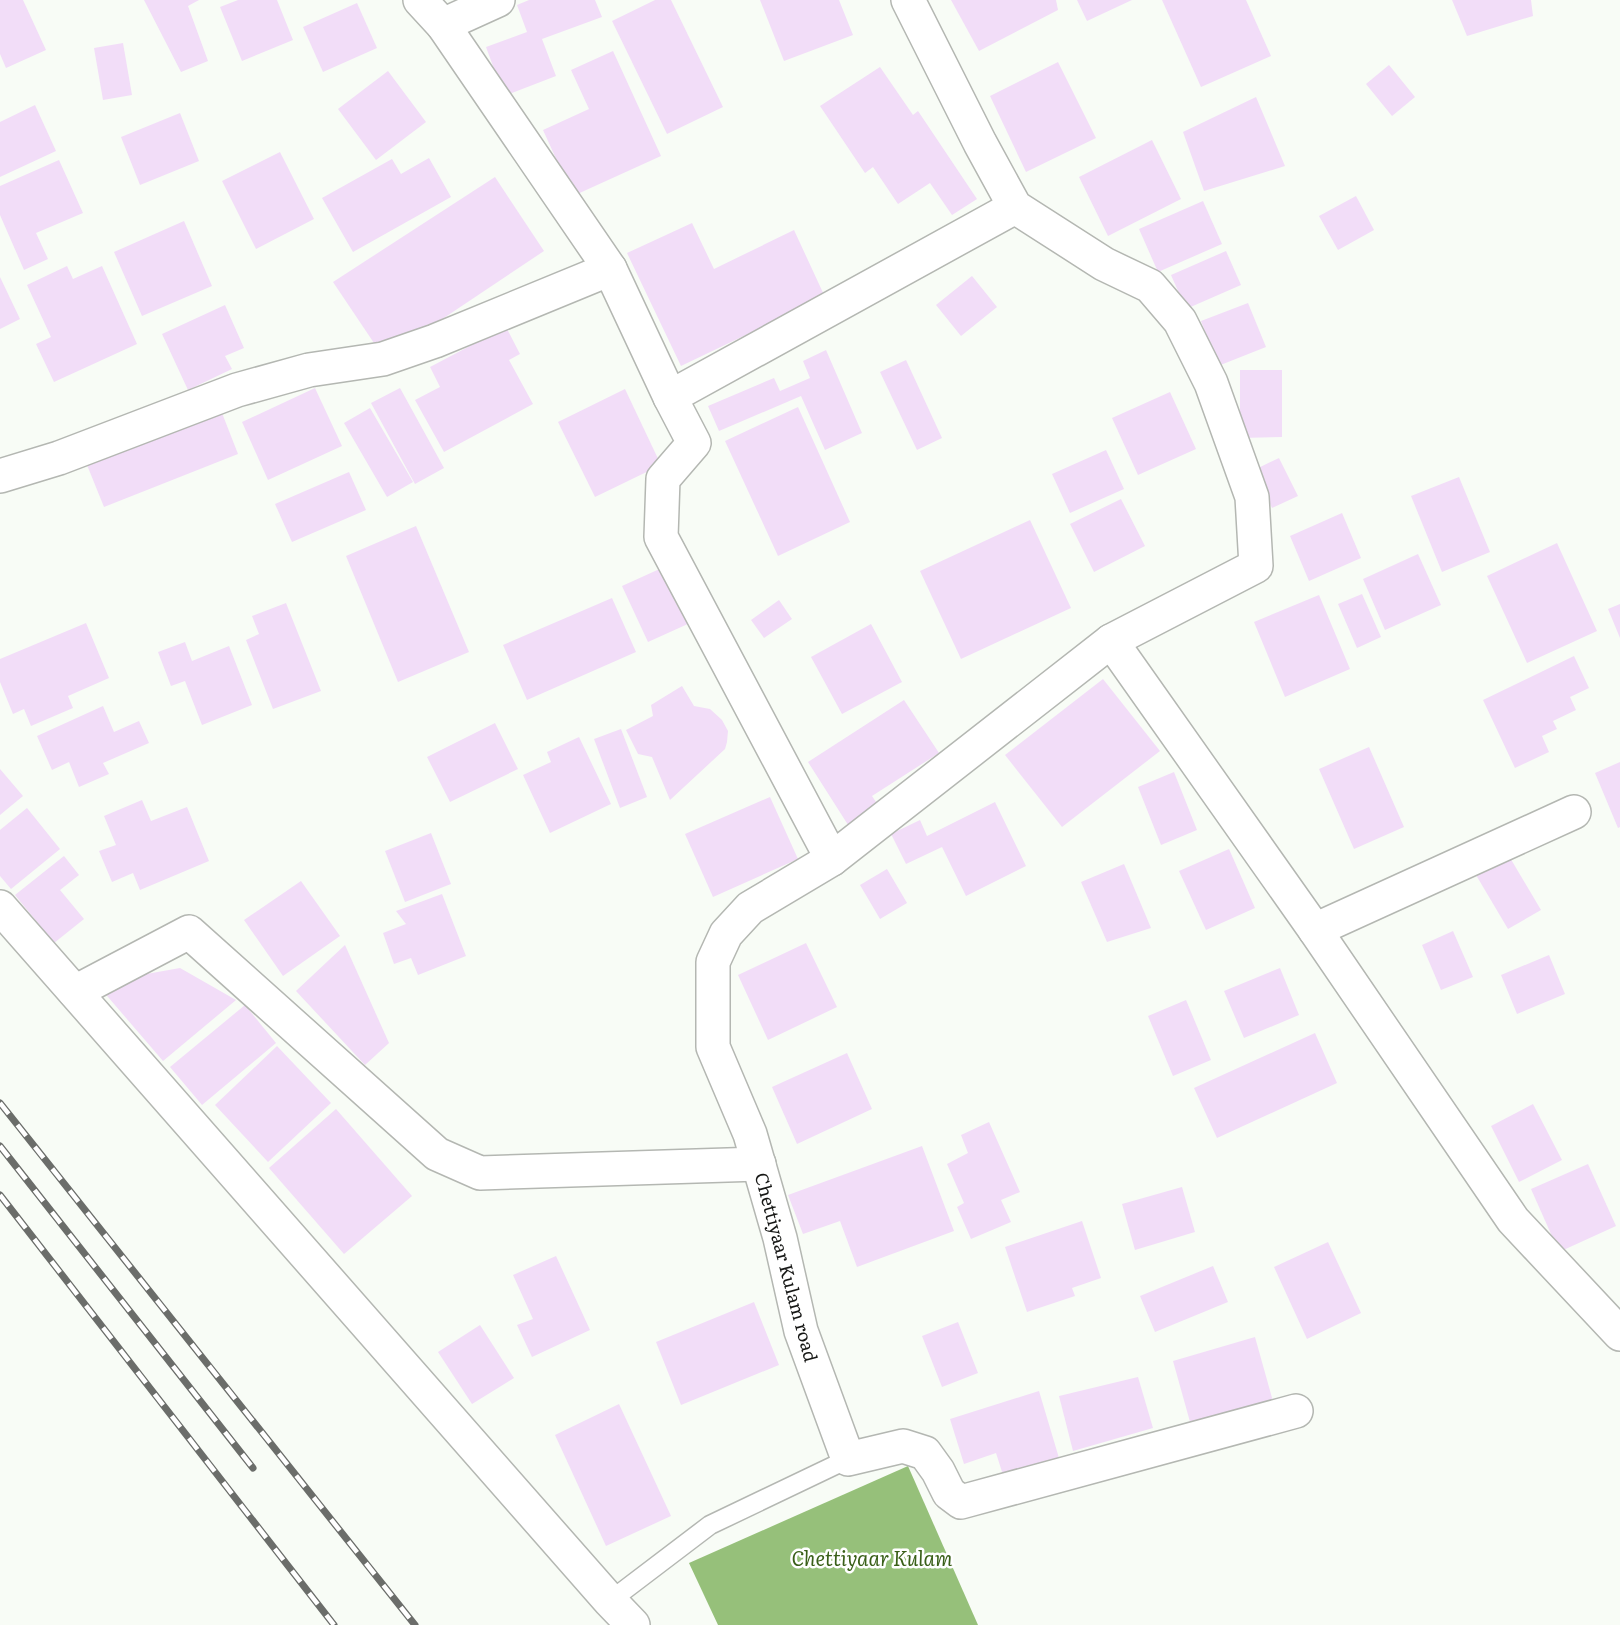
<svg xmlns="http://www.w3.org/2000/svg" width="1620" height="1625" viewBox="0 0 1620 1625" font-family="Literata,serif">
<rect width="100%" height="100%" fill="#f8fcf6"/>
<path fill="#96c07a" d="M 908,1466 L 978,1625 L 718,1625 L 689,1563 Z"/>
<g fill="#f2ddf8">
<path d="M 0,0 L 23,0 L 46,50 L 6,68 L 0,54 Z"/>
<path d="M 144,0 L 199,0 L 188,6 L 208,61 L 181,72 Z"/>
<path d="M 238,0 L 277,0 L 293,40 L 242,61 L 220,7 Z"/>
<path d="M 529,0 L 595,0 L 602,17 L 542,39 L 556,76 L 504,96 L 486,47 L 527,32 L 517,5 Z"/>
<path d="M 655,0 L 671,0 L 723,107 L 667,134 L 612,21 Z"/>
<path d="M 760,0 L 839,0 L 853,35 L 784,61 Z"/>
<path d="M 951,0 L 1056,0 L 1058,10 L 979,51 Z"/>
<path d="M 1077,0 L 1132,0 L 1087,21 Z"/>
<path d="M 1162,0 L 1246,0 L 1271,56 L 1201,87 Z"/>
<path d="M 1452,0 L 1531,0 L 1533,16 L 1467,36 Z"/>
<path d="M 357,3 L 377,48 L 323,72 L 303,27 Z"/>
<path d="M 123,43 L 132,95 L 103,100 L 94,48 Z"/>
<path d="M 613,51 L 661,156 L 573,196 L 543,130 L 589,109 L 571,70 Z"/>
<path d="M 1058,62 L 1096,138 L 1026,172 L 990,96 Z"/>
<path d="M 1389,65 L 1415,97 L 1392,116 L 1366,84 Z"/>
<path d="M 880,67 L 913,115 L 918,111 L 977,199 L 952,215 L 930,183 L 898,204 L 873,167 L 865,173 L 820,106 Z"/>
<path d="M 388,71 L 426,122 L 376,160 L 338,109 Z"/>
<path d="M 1256,97 L 1285,166 L 1204,191 L 1183,132 Z"/>
<path d="M 35,105 L 56,151 L 0,177 L 0,122 Z"/>
<path d="M 180,113 L 199,161 L 140,185 L 121,137 Z"/>
<path d="M 1152,140 L 1181,199 L 1108,236 L 1079,177 Z"/>
<path d="M 280,152 L 314,219 L 256,249 L 222,181 Z"/>
<path d="M 429,158 L 451,197 L 353,252 L 322,198 L 392,159 L 401,174 Z"/>
<path d="M 59,160 L 83,213 L 36,233 L 48,259 L 24,270 L 0,215 L 0,186 Z"/>
<path d="M 495,177 L 544,251 L 384,358 L 333,282 Z"/>
<path d="M 1356,196 L 1374,230 L 1338,250 L 1319,216 Z"/>
<path d="M 1203,201 L 1222,244 L 1158,272 L 1139,229 Z"/>
<path d="M 184,221 L 212,286 L 142,316 L 114,252 Z"/>
<path d="M 692,223 L 714,269 L 794,230 L 825,297 L 681,366 L 627,253 Z"/>
<path d="M 1226,251 L 1241,285 L 1186,309 L 1171,275 Z"/>
<path d="M 67,266 L 73,279 L 102,266 L 137,344 L 54,382 L 36,344 L 51,337 L 27,285 Z"/>
<path d="M 972,276 L 997,307 L 961,336 L 936,305 Z"/>
<path d="M 0,277 L 20,319 L 0,329 Z"/>
<path d="M 1248,303 L 1266,347 L 1218,366 L 1201,321 Z"/>
<path d="M 225,305 L 244,348 L 225,356 L 232,369 L 188,390 L 162,334 Z"/>
<path d="M 506,327 L 520,354 L 509,360 L 533,404 L 444,452 L 415,400 L 440,387 L 430,367 Z"/>
<path d="M 826,350 L 862,433 L 825,450 L 801,396 L 719,431 L 708,406 L 774,378 L 780,391 L 810,378 L 803,361 Z"/>
<path d="M 906,360 L 942,438 L 917,450 L 880,372 Z"/>
<path d="M 1240,370 L 1282,370 L 1282,437 L 1240,438 Z"/>
<path d="M 315,388 L 342,446 L 268,480 L 242,422 Z"/>
<path d="M 400,388 L 444,468 L 415,484 L 371,403 Z"/>
<path d="M 625,389 L 661,465 L 595,497 L 558,422 Z"/>
<path d="M 1170,392 L 1196,449 L 1138,475 L 1112,418 Z"/>
<path d="M 798,407 L 850,522 L 778,556 L 725,441 Z"/>
<path d="M 370,408 L 413,482 L 387,497 L 344,423 Z"/>
<path d="M 222,413 L 238,454 L 104,507 L 87,465 Z"/>
<path d="M 1106,450 L 1124,489 L 1070,513 L 1052,474 Z"/>
<path d="M 1279,458 L 1298,496 L 1272,508 L 1254,470 Z"/>
<path d="M 349,472 L 366,510 L 292,542 L 275,504 Z"/>
<path d="M 1459,477 L 1490,552 L 1442,572 L 1411,496 Z"/>
<path d="M 1121,499 L 1145,546 L 1094,572 L 1070,524 Z"/>
<path d="M 1342,513 L 1361,558 L 1309,581 L 1290,536 Z"/>
<path d="M 1030,520 L 1071,608 L 961,659 L 920,571 Z"/>
<path d="M 416,526 L 469,652 L 398,682 L 346,556 Z"/>
<path d="M 1557,543 L 1597,631 L 1527,663 L 1487,576 Z"/>
<path d="M 1418,554 L 1441,605 L 1385,630 L 1363,579 Z"/>
<path d="M 664,567 L 690,623 L 648,642 L 622,586 Z"/>
<path d="M 1362,594 L 1381,637 L 1357,648 L 1338,604 Z"/>
<path d="M 1319,595 L 1350,669 L 1285,697 L 1254,622 Z"/>
<path d="M 612,598 L 636,652 L 527,700 L 503,645 Z"/>
<path d="M 779,600 L 792,619 L 764,638 L 751,620 Z"/>
<path d="M 286,603 L 321,691 L 273,709 L 246,640 L 259,634 L 252,616 Z"/>
<path d="M 1620,604 L 1620,638 L 1608,609 Z"/>
<path d="M 86,623 L 109,678 L 68,696 L 73,708 L 31,726 L 24,709 L 13,714 L 0,682 L 0,659 Z"/>
<path d="M 871,624 L 902,682 L 842,714 L 811,657 Z"/>
<path d="M 185,642 L 192,661 L 229,646 L 252,705 L 202,725 L 185,681 L 171,686 L 158,652 Z"/>
<path d="M 1574,656 L 1589,688 L 1570,697 L 1576,710 L 1553,721 L 1557,729 L 1542,736 L 1549,752 L 1515,768 L 1483,700 Z"/>
<path d="M 1103,679 L 1160,751 L 1062,827 L 1005,755 Z"/>
<path d="M 682,686 L 694,706 L 710,709 L 722,720 L 728,731 L 727,742 L 725,749 L 670,800 L 652,757 L 638,754 L 626,730 L 653,716 L 651,705 Z"/>
<path d="M 904,700 L 939,753 L 872,796 L 880,808 L 850,828 L 808,762 Z"/>
<path d="M 103,706 L 114,732 L 139,721 L 149,743 L 103,763 L 109,774 L 79,787 L 69,762 L 52,770 L 37,736 Z"/>
<path d="M 495,723 L 518,769 L 450,802 L 427,757 Z"/>
<path d="M 621,729 L 647,797 L 620,808 L 594,739 Z"/>
<path d="M 579,737 L 611,804 L 550,833 L 523,775 L 551,762 L 547,752 Z"/>
<path d="M 1369,747 L 1404,827 L 1354,849 L 1319,769 Z"/>
<path d="M 1620,762 L 1620,827 L 1618,828 L 1595,773 Z"/>
<path d="M 0,769 L 23,796 L 0,815 Z"/>
<path d="M 1174,772 L 1197,830 L 1161,845 L 1138,787 Z"/>
<path d="M 770,797 L 798,859 L 713,897 L 685,834 Z"/>
<path d="M 142,800 L 151,821 L 187,807 L 209,861 L 140,890 L 133,873 L 112,882 L 99,851 L 116,845 L 104,816 Z"/>
<path d="M 995,802 L 1026,866 L 966,896 L 942,847 L 906,864 L 891,834 L 920,820 L 927,836 Z"/>
<path d="M 27,808 L 60,849 L 11,889 L 0,876 L 0,830 Z"/>
<path d="M 431,833 L 451,884 L 405,902 L 385,851 Z"/>
<path d="M 1229,849 L 1255,908 L 1206,930 L 1179,871 Z"/>
<path d="M 64,856 L 79,875 L 60,890 L 84,919 L 54,943 L 15,895 Z"/>
<path d="M 1509,856 L 1541,910 L 1508,929 L 1476,875 Z"/>
<path d="M 1124,864 L 1151,928 L 1107,942 L 1081,882 Z"/>
<path d="M 887,869 L 907,903 L 880,919 L 860,885 Z"/>
<path d="M 301,881 L 340,936 L 283,976 L 244,920 Z"/>
<path d="M 442,894 L 466,956 L 418,975 L 411,958 L 394,964 L 383,933 L 406,924 L 396,911 Z"/>
<path d="M 1453,931 L 1473,977 L 1441,990 L 1422,945 Z"/>
<path d="M 806,943 L 837,1007 L 768,1040 L 738,975 Z"/>
<path d="M 345,945 L 389,1043 L 365,1065 L 296,991 Z"/>
<path d="M 1549,955 L 1565,994 L 1517,1014 L 1501,975 Z"/>
<path d="M 180,968 L 236,1000 L 163,1061 L 96,983 Z"/>
<path d="M 1280,968 L 1299,1015 L 1244,1038 L 1224,991 Z"/>
<path d="M 1186,1000 L 1211,1060 L 1173,1076 L 1148,1016 Z"/>
<path d="M 245,1005 L 276,1043 L 202,1105 L 170,1067 Z"/>
<path d="M 1315,1033 L 1337,1083 L 1217,1138 L 1194,1088 Z"/>
<path d="M 277,1046 L 331,1103 L 268,1162 L 215,1105 Z"/>
<path d="M 847,1053 L 872,1109 L 797,1144 L 772,1087 Z"/>
<path d="M 1533,1104 L 1562,1160 L 1519,1182 L 1491,1126 Z"/>
<path d="M 336,1109 L 412,1196 L 344,1254 L 269,1168 Z"/>
<path d="M 989,1122 L 1020,1192 L 1001,1200 L 1011,1222 L 971,1239 L 957,1207 L 964,1203 L 947,1164 L 968,1153 L 961,1135 Z"/>
<path d="M 922,1146 L 954,1231 L 857,1267 L 840,1221 L 803,1234 L 788,1195 Z"/>
<path d="M 1588,1164 L 1616,1226 L 1559,1252 L 1531,1189 Z"/>
<path d="M 1182,1187 L 1195,1232 L 1135,1250 L 1122,1204 Z"/>
<path d="M 1082,1221 L 1101,1278 L 1072,1288 L 1075,1296 L 1027,1312 L 1005,1247 Z"/>
<path d="M 1328,1242 L 1361,1313 L 1307,1339 L 1274,1267 Z"/>
<path d="M 556,1256 L 590,1330 L 532,1357 L 517,1325 L 533,1319 L 513,1275 Z"/>
<path d="M 1213,1266 L 1228,1302 L 1155,1332 L 1140,1296 Z"/>
<path d="M 754,1302 L 779,1365 L 681,1405 L 656,1342 Z"/>
<path d="M 958,1322 L 978,1373 L 942,1387 L 922,1336 Z"/>
<path d="M 480,1325 L 514,1378 L 472,1404 L 438,1352 Z"/>
<path d="M 1255,1337 L 1274,1405 L 1192,1429 L 1173,1361 Z"/>
<path d="M 1138,1377 L 1153,1428 L 1073,1451 L 1059,1396 Z"/>
<path d="M 1039,1391 L 1059,1458 L 1003,1475 L 996,1453 L 964,1464 L 950,1419 Z"/>
<path d="M 619,1404 L 671,1516 L 606,1546 L 555,1435 Z"/>
</g>
<g fill="none" stroke-linecap="round" stroke-linejoin="round">
<defs>
<path id="service" d="M 610,1601 L 710,1525 L 848,1459"/>
<g id="minor">
<path d="M 420,0 L 443,25 L 610,269 L 670,397 L 694,443 L 663,479 L 661,537 L 832,859 L 1111,641 L 1315,930 L 1513,1220 L 1620,1334"/>
<path d="M 908,0 L 980,143 L 1015,207 L 1104,264 L 1150,286 L 1180,321 L 1211,383 L 1252,497 L 1256,566 L 1111,641"/>
<path d="M 443,25 L 498,0"/>
<path d="M 670,397 L 1015,207"/>
<path d="M 0,476 L 59,458 L 237,390 L 309,370 L 383,359 L 435,341 L 610,269"/>
<path d="M 832,859 L 750,908 L 726,934 L 713,962 L 713,1047 L 750,1134 L 780,1238 L 801,1331 L 848,1459 L 903,1446 L 925,1453 L 938,1471 L 949,1493 L 961,1502 L 1296,1411"/>
<path d="M 0,907 L 610,1601 L 633,1625"/>
<path d="M 1315,930 L 1574,812"/>
<path d="M 75,992 L 189,932 L 437,1154 L 480,1173 L 759,1164"/>
</g>
</defs>
<use href="#service" stroke="#b4b7b2" stroke-width="21"/>
<use href="#minor" stroke="#b4b7b2" stroke-width="36"/>
<use href="#service" stroke="#fff" stroke-width="18"/>
<use href="#minor" stroke="#fff" stroke-width="33"/>
<defs>
<g id="rail">
<path d="M 0,1103 L 415,1625"/>
<path d="M 0,1146 L 253,1468"/>
<path d="M 0,1195 L 334,1625"/>
</g>
</defs>
<use href="#rail" stroke="#6b6d6a" stroke-width="7"/>
<use href="#rail" stroke="#fff" stroke-width="4.5" stroke-dasharray="14" stroke-linecap="butt"/>
</g>
<g text-anchor="middle" dominant-baseline="central" stroke-width="5" stroke-linejoin="round" paint-order="stroke">
<g font-size="18" fill="#161715" stroke="#fff">
<text transform="translate(787 1267) rotate(75)">Chettiyaar Kulam road</text>
</g>
<g font-size="20" font-style="italic" fill="#395f18" stroke="#fff">
<text x="872" y="1557">Chettiyaar Kulam</text>
</g>
</g>
</svg>
